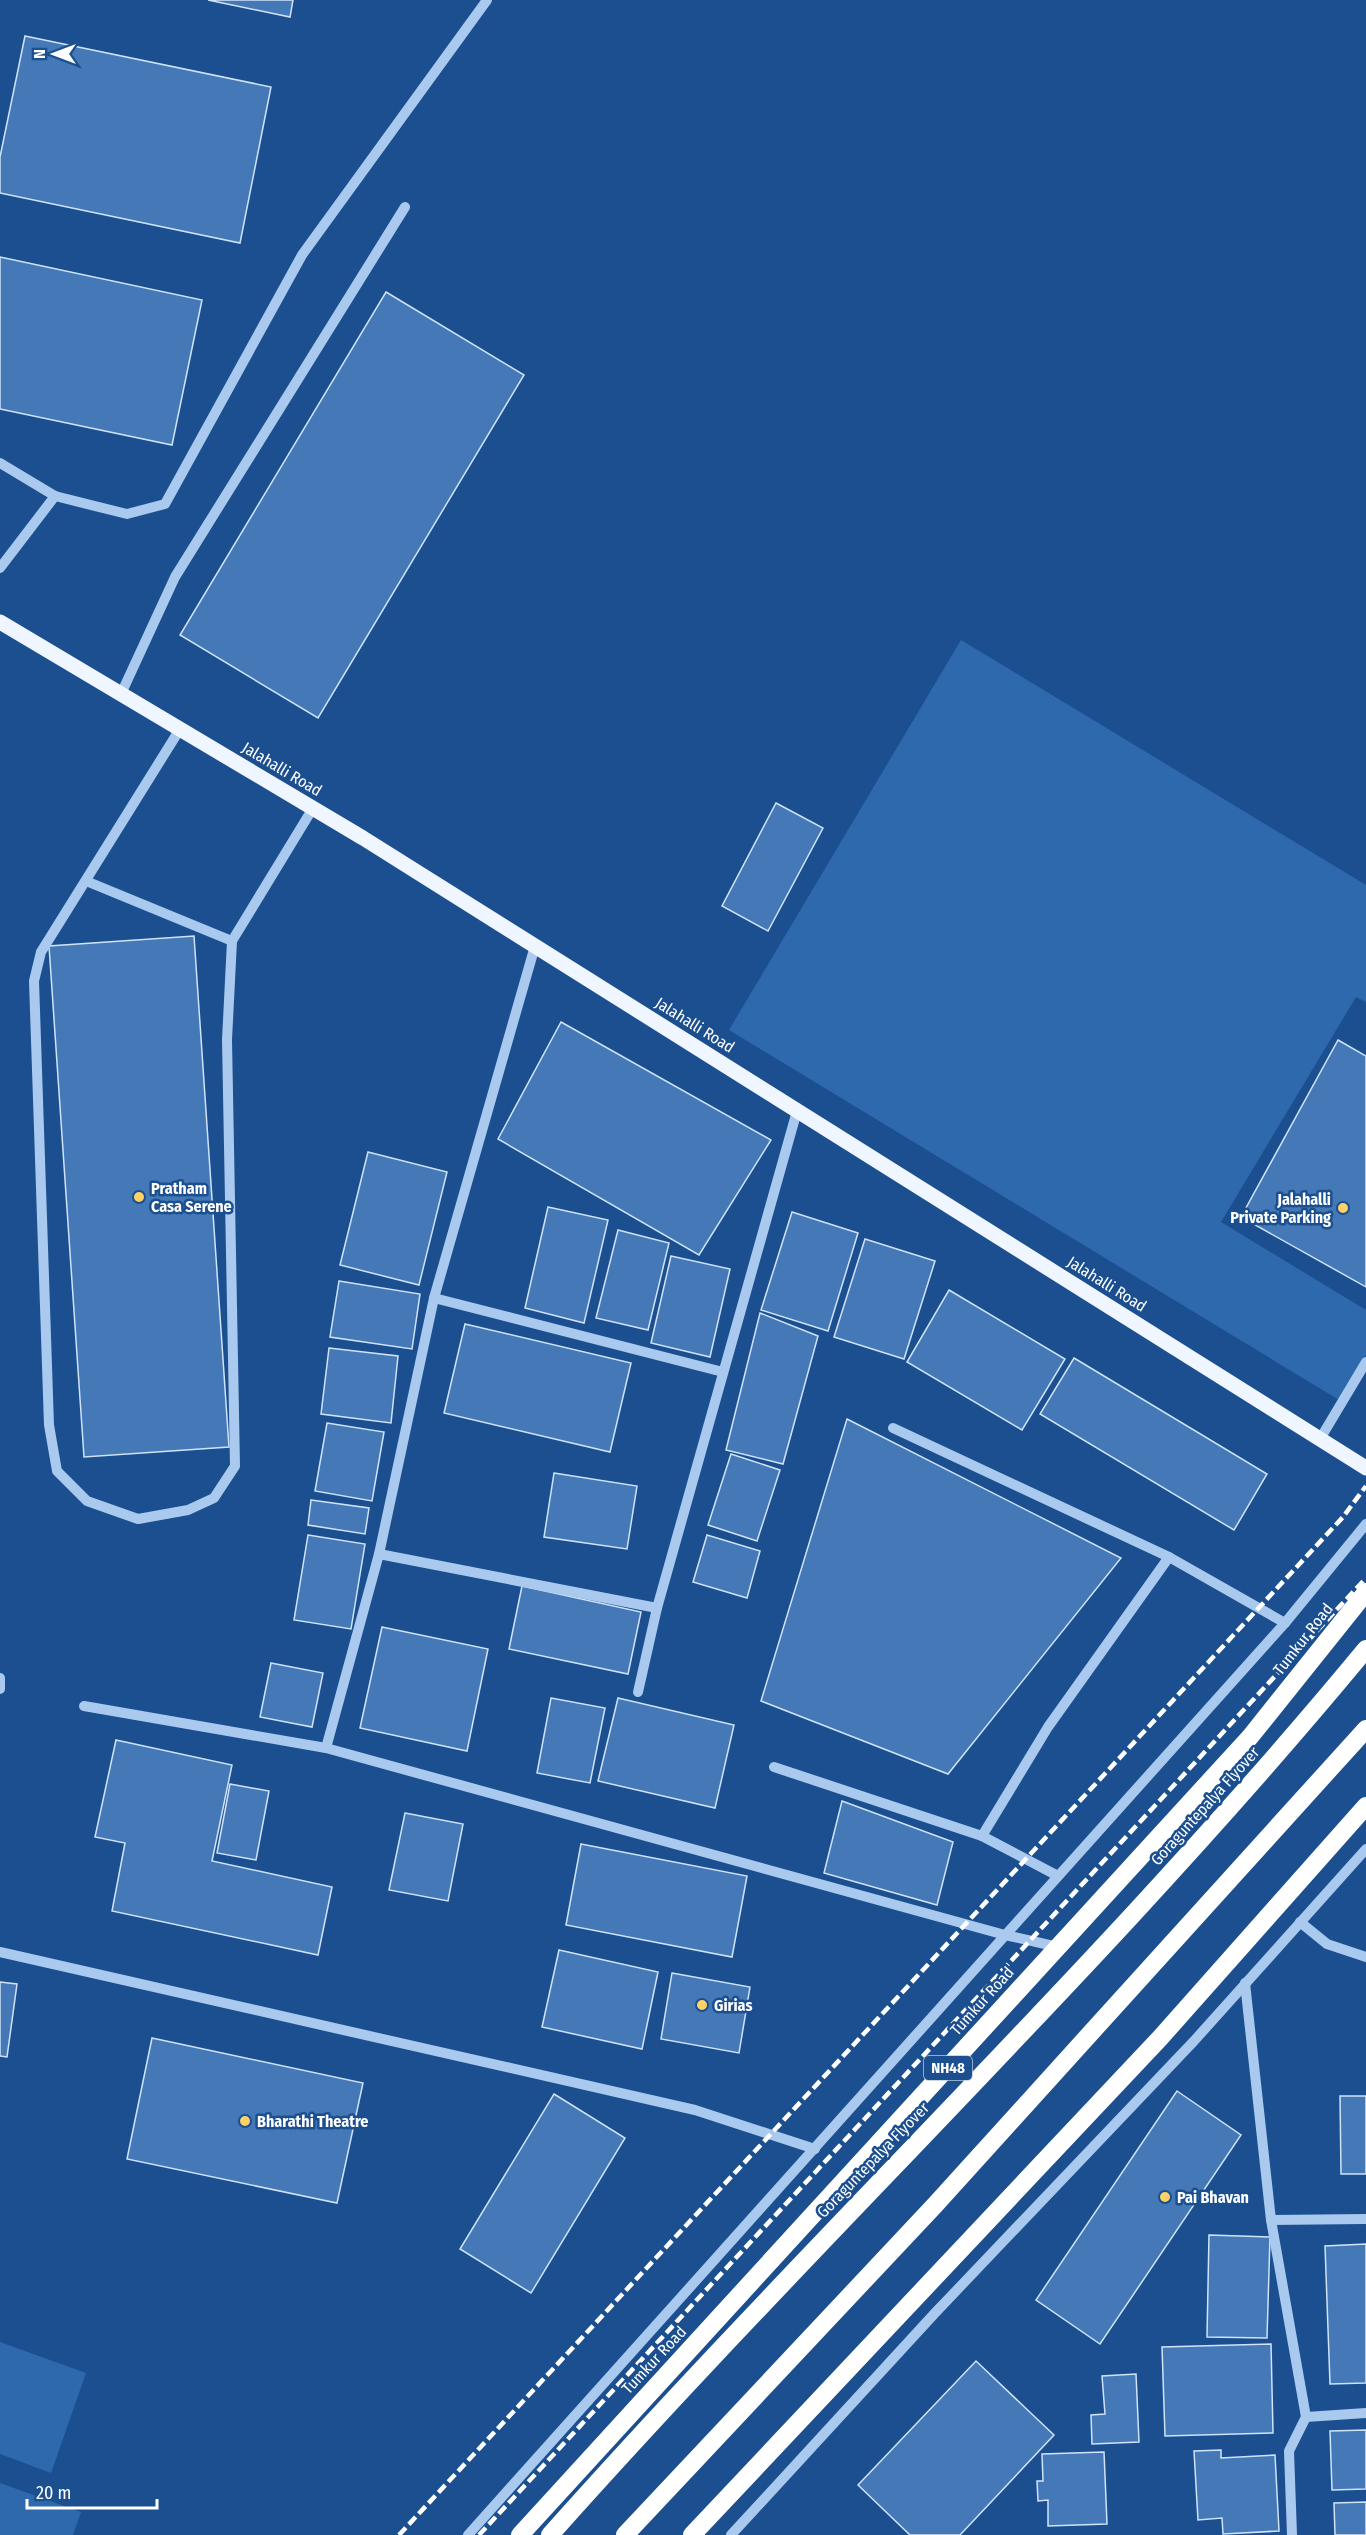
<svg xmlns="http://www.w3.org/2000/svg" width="1366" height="2535" viewBox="0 0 1366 2535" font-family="'Fira Sans Condensed',sans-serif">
<rect width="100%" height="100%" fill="#1b4f8f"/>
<g fill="#2e69ad">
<path d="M 961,640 L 1366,885 L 1366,1002 L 1356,997 L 1221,1222 L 1366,1310 L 1366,1355 L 1339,1400 L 729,1030 Z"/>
<path d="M 0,2342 L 86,2373 L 51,2473 L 0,2454 Z"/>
<path d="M 0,2483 L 81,2512 L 73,2535 L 0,2535 Z"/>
</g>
<g fill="#4478b7" stroke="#cfe3fa" stroke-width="1.5">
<path d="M 208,0 L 293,0 L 290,17 Z"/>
<path d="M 25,36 L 271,87 L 240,243 L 0,193 L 0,157 Z"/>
<path d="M 0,257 L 202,300 L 172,445 L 0,409 Z"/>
<path d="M 386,292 L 524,375 L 318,718 L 180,635 Z"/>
<path d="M 776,803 L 823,828 L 768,931 L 722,906 Z"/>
<path d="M 194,936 L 229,1447 L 84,1457 L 49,946 Z"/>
<path d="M 561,1022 L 771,1140 L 699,1255 L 498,1139 Z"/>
<path d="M 1338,1040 L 1366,1056 L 1366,1287 L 1241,1217 Z"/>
<path d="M 368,1152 L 447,1172 L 419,1285 L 340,1265 Z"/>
<path d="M 548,1207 L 608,1220 L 584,1323 L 525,1308 Z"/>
<path d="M 792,1212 L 858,1233 L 828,1331 L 761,1310 Z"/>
<path d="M 618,1230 L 669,1243 L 648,1330 L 596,1318 Z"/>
<path d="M 865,1239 L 935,1261 L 904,1359 L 834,1337 Z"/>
<path d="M 671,1256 L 730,1269 L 710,1357 L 651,1343 Z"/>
<path d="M 339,1281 L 420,1294 L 412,1349 L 330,1337 Z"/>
<path d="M 949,1290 L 1065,1359 L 1022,1430 L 907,1362 Z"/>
<path d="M 760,1313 L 818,1336 L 783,1464 L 726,1450 Z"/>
<path d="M 465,1324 L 631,1363 L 610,1452 L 444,1413 Z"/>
<path d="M 329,1348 L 398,1356 L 391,1423 L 321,1414 Z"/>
<path d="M 1074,1358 L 1267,1474 L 1234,1530 L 1040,1414 Z"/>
<path d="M 847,1419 L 1121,1558 L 948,1774 L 761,1701 Z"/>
<path d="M 327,1423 L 384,1432 L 372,1501 L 315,1491 Z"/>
<path d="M 731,1454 L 780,1470 L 757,1541 L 708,1525 Z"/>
<path d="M 554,1473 L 637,1486 L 627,1549 L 544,1537 Z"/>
<path d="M 311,1500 L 369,1508 L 365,1534 L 308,1525 Z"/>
<path d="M 308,1535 L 365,1544 L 351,1629 L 294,1620 Z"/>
<path d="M 707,1535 L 760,1551 L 747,1598 L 693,1582 Z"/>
<path d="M 522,1586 L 641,1612 L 628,1674 L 509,1649 Z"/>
<path d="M 382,1627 L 488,1649 L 467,1751 L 360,1728 Z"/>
<path d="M 271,1663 L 323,1673 L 312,1727 L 260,1717 Z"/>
<path d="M 551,1698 L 605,1708 L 590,1783 L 537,1773 Z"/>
<path d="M 618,1698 L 734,1725 L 715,1808 L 598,1781 Z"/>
<path d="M 116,1740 L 232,1765 L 212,1861 L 332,1887 L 318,1955 L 112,1911 L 125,1843 L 95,1837 Z"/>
<path d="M 230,1784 L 269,1791 L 256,1860 L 217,1853 Z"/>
<path d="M 842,1801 L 953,1842 L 937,1905 L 824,1873 Z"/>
<path d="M 405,1813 L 463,1824 L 448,1901 L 389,1890 Z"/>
<path d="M 581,1844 L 747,1876 L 732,1957 L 566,1925 Z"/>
<path d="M 559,1950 L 658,1972 L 642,2049 L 542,2027 Z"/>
<path d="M 672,1973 L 750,1987 L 739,2053 L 661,2039 Z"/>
<path d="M 0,1982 L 17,1984 L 7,2057 L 0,2056 Z"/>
<path d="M 152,2038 L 363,2083 L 337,2203 L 127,2159 Z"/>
<path d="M 1177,2091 L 1241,2135 L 1100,2344 L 1036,2300 Z"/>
<path d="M 554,2094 L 625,2138 L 531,2293 L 460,2249 Z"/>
<path d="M 1340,2096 L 1366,2096 L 1366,2174 L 1341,2174 Z"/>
<path d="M 1209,2235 L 1270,2237 L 1267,2338 L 1207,2337 Z"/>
<path d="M 1366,2244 L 1366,2383 L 1330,2384 L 1325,2246 Z"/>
<path d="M 1271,2344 L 1273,2433 L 1165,2436 L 1162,2347 Z"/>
<path d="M 976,2361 L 1054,2435 L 960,2535 L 910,2535 L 858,2485 Z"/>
<path d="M 1136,2374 L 1139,2442 L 1092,2444 L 1091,2415 L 1105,2414 L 1102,2376 Z"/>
<path d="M 1366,2430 L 1366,2489 L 1332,2490 L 1330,2431 Z"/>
<path d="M 1221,2450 L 1221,2458 L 1275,2455 L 1279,2531 L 1223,2534 L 1222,2518 L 1198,2520 L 1194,2451 Z"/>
<path d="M 1104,2452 L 1107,2524 L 1048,2526 L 1048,2500 L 1038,2501 L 1037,2481 L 1043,2481 L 1042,2454 Z"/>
<path d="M 1366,2502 L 1366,2535 L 1335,2535 L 1334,2503 Z"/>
</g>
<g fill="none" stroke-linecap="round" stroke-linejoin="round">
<g stroke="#a9c9ee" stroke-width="10">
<path d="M 0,463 L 55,496 L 127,514 L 165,504 L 302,255 L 487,0"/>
<path d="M 0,568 L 55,496"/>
<path d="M 121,694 L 175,577 L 405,207"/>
<path d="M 180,729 L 41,952 L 34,981 L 49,1425 L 57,1471 L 87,1501 L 138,1519 L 188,1510 L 214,1498 L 235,1466 L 227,1040 L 232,941 L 313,808"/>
<path d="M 86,881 L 232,941"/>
<path d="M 535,946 L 434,1298 L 379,1554 L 326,1748 L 1005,1935 L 1058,1947"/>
<path d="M 434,1298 L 723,1372"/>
<path d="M 893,1428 L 1169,1557 L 1285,1623"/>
<path d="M 1320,1439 L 1366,1362"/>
<path d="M 379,1554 L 657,1608 L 797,1111"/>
<path d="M 0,1678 L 0,1689"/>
<path d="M 638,1692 L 657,1608"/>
<path d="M 84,1706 L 326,1748"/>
<path d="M 774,1767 L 982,1836 L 1048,1727 L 1169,1557"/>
<path d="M 982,1836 L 1058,1876"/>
<path d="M 1300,1922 L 1327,1944 L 1366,1957"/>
<path d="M 0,1952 L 695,2110 L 815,2149"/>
<path d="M 1245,1983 L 1271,2220 L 1306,2417 L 1289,2451 L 1292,2535"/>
<path d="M 1271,2220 L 1366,2219"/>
<path d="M 1306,2417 L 1366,2413"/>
<path d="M 468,2535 L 1285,1623 L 1366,1524"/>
<path d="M 731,2535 L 935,2313 L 1194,2041 L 1366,1849"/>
</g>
<path stroke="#f0f6ff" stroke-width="15" d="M 0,622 L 363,838 L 1366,1468"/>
<g stroke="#fff" stroke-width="18">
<path d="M 520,2535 L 1250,1737 L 1366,1592"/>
<path d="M 550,2535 C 817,2235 1110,1959 1366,1649"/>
<path d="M 625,2535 L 935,2205 L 1366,1729"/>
<path d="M 692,2535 L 1161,2037 L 1366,1806"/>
</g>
<g stroke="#fff" stroke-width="4.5" stroke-dasharray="10 4.5" stroke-linecap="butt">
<path d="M 399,2535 L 1343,1517 L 1366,1486"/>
<path d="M 479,2535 L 1366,1578"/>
</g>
</g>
<g fill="#ffd166" stroke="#1b4f8f" stroke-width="2">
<circle cx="139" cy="1197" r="6"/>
<circle cx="1343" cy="1208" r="6"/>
<circle cx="702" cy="2005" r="6"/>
<circle cx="245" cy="2121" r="6"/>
<circle cx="1165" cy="2197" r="6"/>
</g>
<g text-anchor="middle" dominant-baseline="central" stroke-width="5" stroke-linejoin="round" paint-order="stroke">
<rect fill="#1b4f8f" stroke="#bbcadd" stroke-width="1.5" x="924" y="2056" width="48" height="24" rx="4.5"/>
<g font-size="15" font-weight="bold" fill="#fff">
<text x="948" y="2068">NH48</text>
</g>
<g font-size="16" fill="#fff" stroke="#1b4f8f">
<text transform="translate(282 769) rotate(31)">Jalahalli Road</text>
<text transform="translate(695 1025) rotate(32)">Jalahalli Road</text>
<text transform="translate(1107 1284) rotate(32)">Jalahalli Road</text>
<text transform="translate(1303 1639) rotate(-52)">Tumkur Road</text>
<text transform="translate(1205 1806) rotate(-48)">Goraguntepalya Flyover</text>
<text transform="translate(982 2001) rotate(-48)">Tumkur Road</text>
<text transform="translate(873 2160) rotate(-46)">Goraguntepalya Flyover</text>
<text transform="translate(654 2360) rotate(-47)">Tumkur Road</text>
</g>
<g font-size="16" font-weight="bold" fill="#fff" stroke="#1b4f8f" text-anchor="start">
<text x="151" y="1188">Pratham<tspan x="151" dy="18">Casa Serene</tspan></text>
<text x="1331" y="1199" text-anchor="end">Jalahalli<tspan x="1331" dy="18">Private Parking</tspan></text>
<text x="714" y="2005">Girias</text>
<text x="257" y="2121">Bharathi Theatre</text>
<text x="1177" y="2197">Pai Bhavan</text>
</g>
</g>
<g transform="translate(54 54) rotate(270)" stroke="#1b4f8f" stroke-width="4.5" paint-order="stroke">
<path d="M0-4.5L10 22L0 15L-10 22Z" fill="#ffffff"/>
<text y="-9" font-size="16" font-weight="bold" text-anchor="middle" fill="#ffffff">N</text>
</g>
<path d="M27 2499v9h130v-9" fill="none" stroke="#ffffff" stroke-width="3"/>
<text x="36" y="2499" font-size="18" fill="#ffffff" stroke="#1b4f8f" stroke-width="4.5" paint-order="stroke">20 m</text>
</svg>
